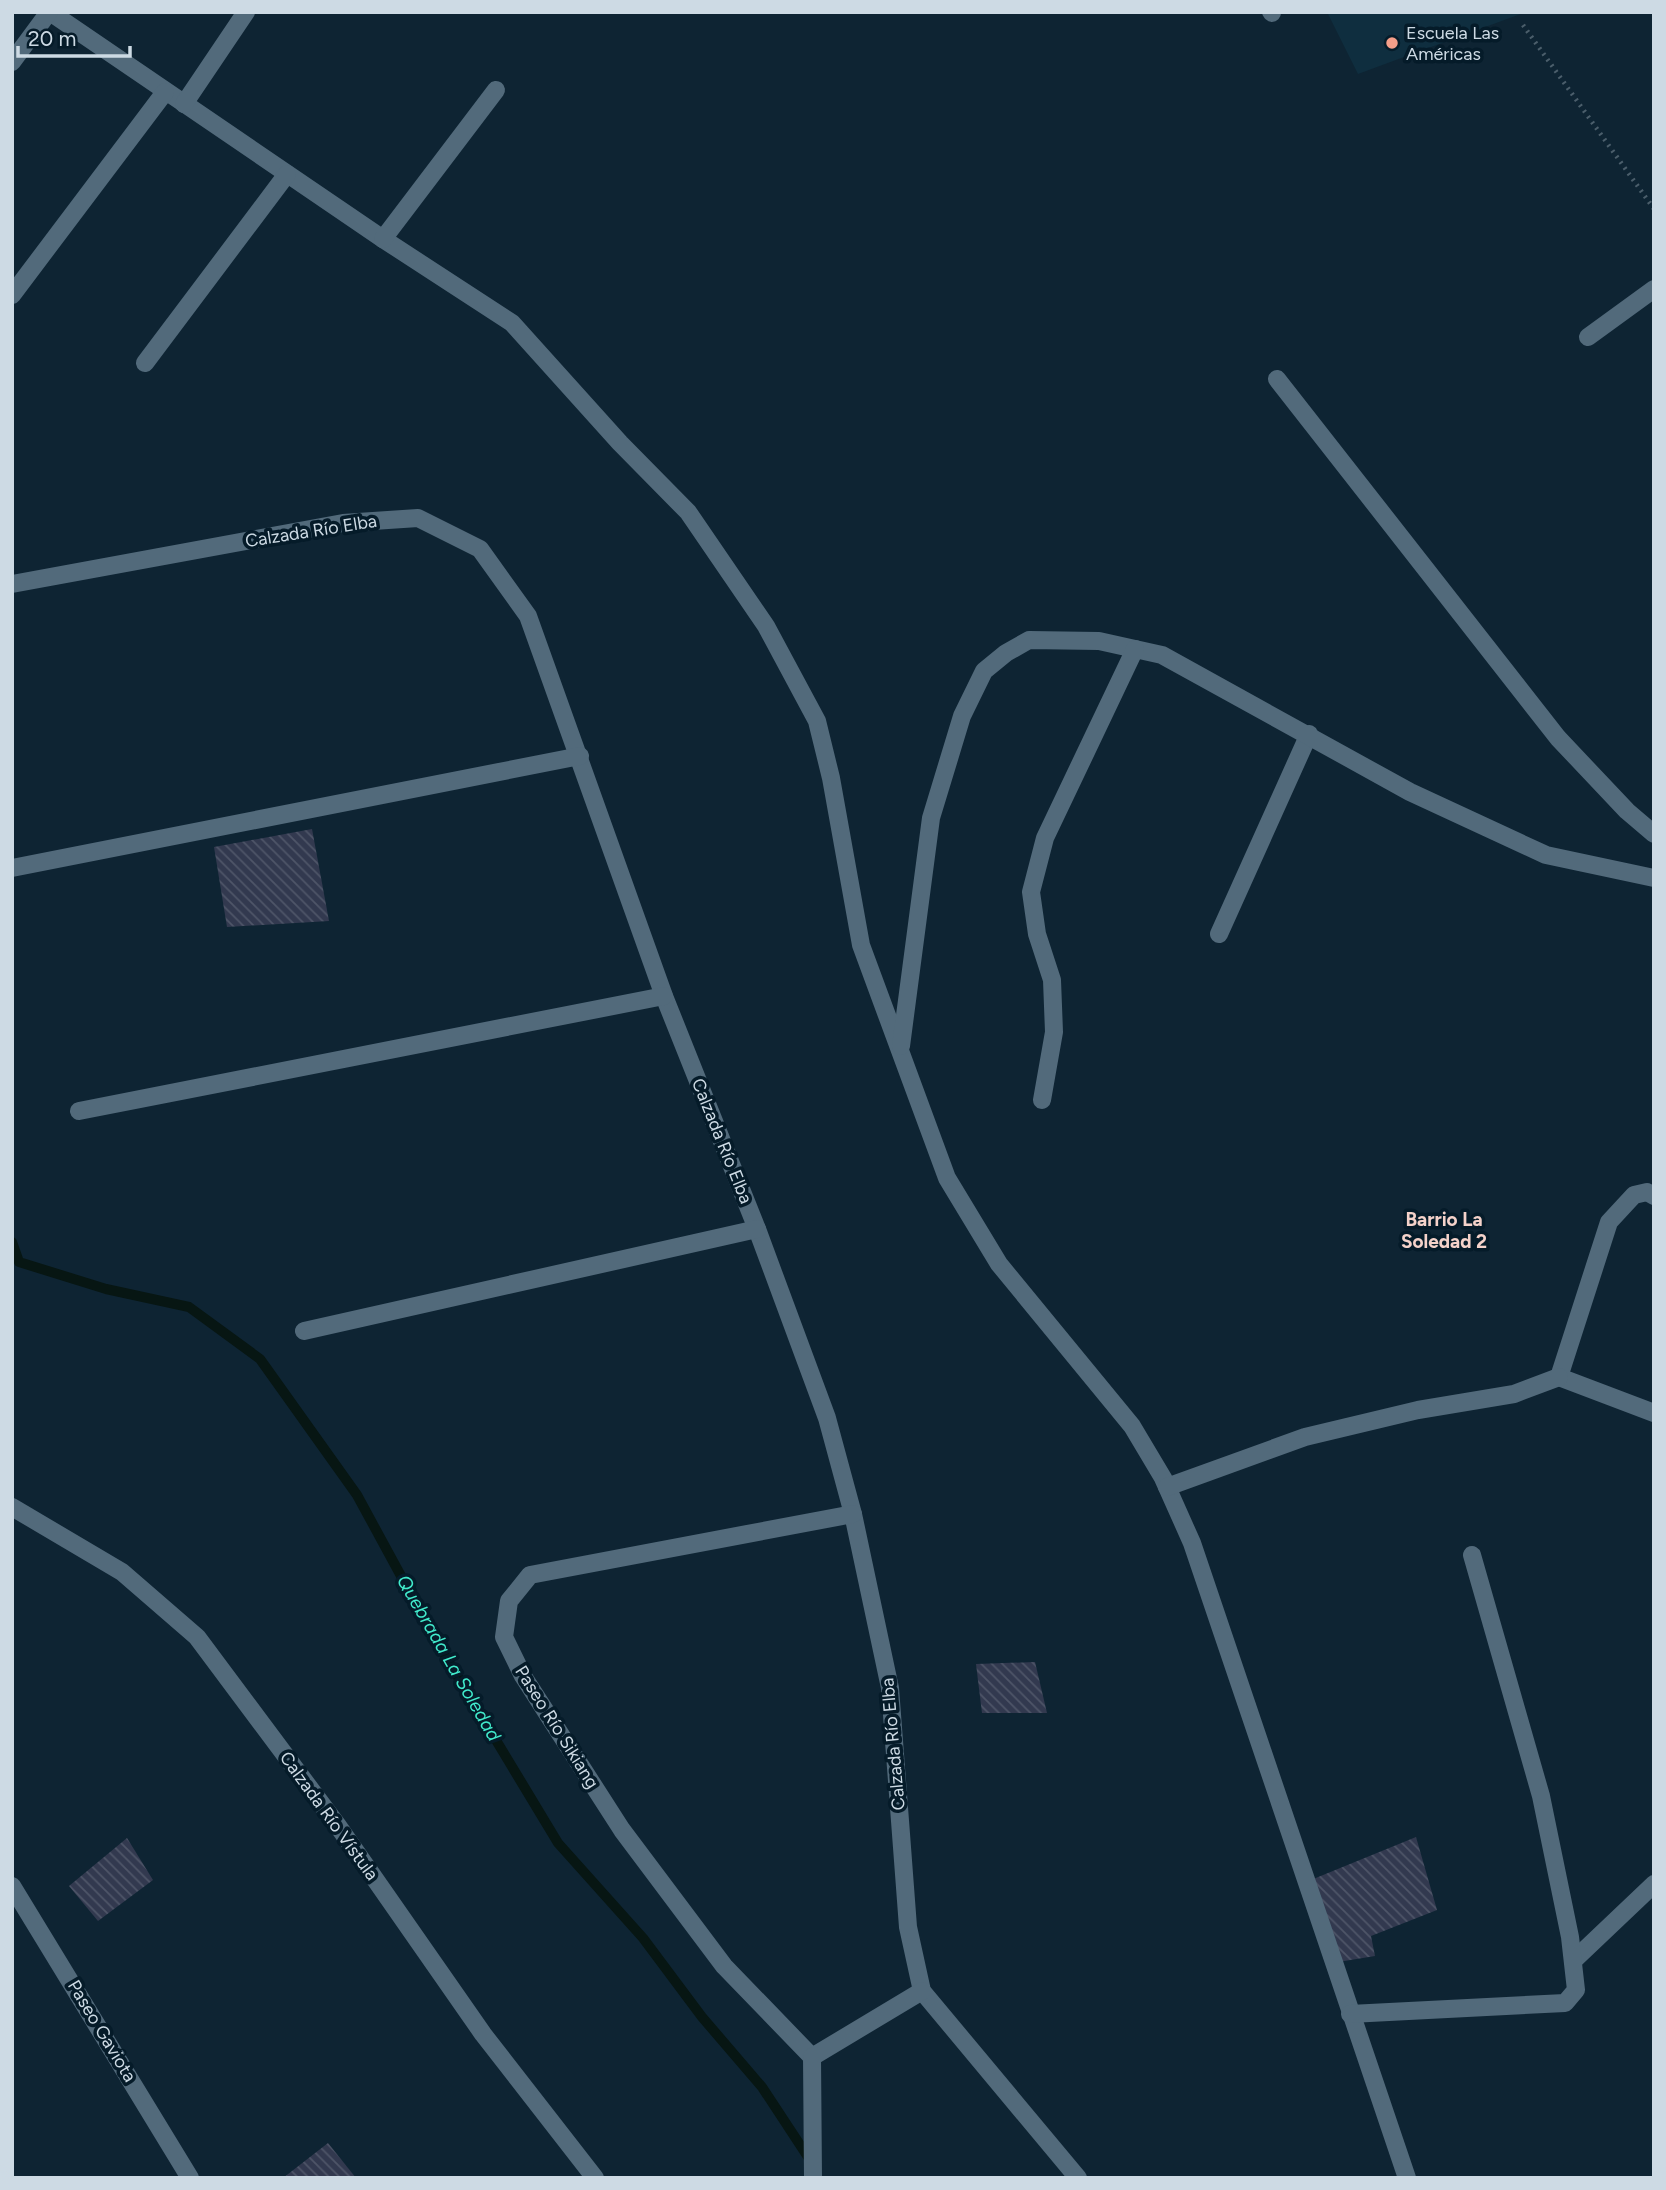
<svg xmlns="http://www.w3.org/2000/svg" width="1666" height="2190" viewBox="0 0 1666 2190" font-family="Figtree,sans-serif">
<defs>
<pattern id="building-back-hatch" width="6" height="6" patternUnits="userSpaceOnUse" patternTransform="scale(1.75)"><rect width="6" height="6" fill="#32394f"/><path d="M-1 5l2 2M0 0l6 6M5-1l2 2" fill="none" stroke="#4e5568"/></pattern>
</defs>
<rect width="100%" height="100%" fill="#0e2433"/>
<path fill="#0f2e3f" d="M 1327,12 L 1526,12 L 1358,74 Z"/>
<g fill="none" stroke-linecap="round" stroke-linejoin="round">
<path stroke="#071613" stroke-width="10" d="M 12,1242 L 19,1262 L 106,1289 L 189,1307 L 260,1359 L 357,1495 L 438,1644 L 558,1843 L 643,1938 L 702,2017 L 762,2087 L 810,2160"/>
</g>
<g fill="url(#building-back-hatch)">
<path d="M 312,829 L 329,921 L 227,927 L 214,847 Z"/>
<path d="M 1035,1662 L 1047,1713 L 982,1713 L 976,1664 Z"/>
<path d="M 1416,1837 L 1437,1910 L 1371,1936 L 1375,1956 L 1326,1964 L 1306,1882 Z"/>
<path d="M 127,1838 L 153,1880 L 98,1921 L 69,1886 Z"/>
<path d="M 328,2143 L 356,2178 L 283,2178 Z"/>
</g>
<g fill="none" stroke-linecap="round" stroke-linejoin="round">
<path stroke="#4b5e6b" stroke-width="4.5" stroke-dasharray="2 5" stroke-linecap="butt" d="M 1523,25 L 1654,209"/>
<g stroke="#526a7b" stroke-width="18">
<path d="M 50,12 L 383,239 L 512,323 L 620,443 L 688,512 L 766,626 L 817,721 L 831,778 L 861,945 L 947,1178 L 999,1264 L 1132,1426 L 1163,1478 L 1192,1543 L 1407,2178"/>
<path d="M 1271,12 L 1272,13"/>
<path d="M 12,62 L 49,12"/>
<path d="M 184,104 L 246,12"/>
<path d="M 383,239 L 496,90"/>
<path d="M 12,295 L 165,92"/>
<path d="M 1588,337 L 1654,289"/>
<path d="M 145,363 L 287,174"/>
<path d="M 1277,379 L 1558,738 L 1627,811 L 1654,834"/>
<path d="M 12,584 L 343,523 L 418,518 L 480,549 L 528,616 L 664,996 L 757,1229 L 827,1418 L 853,1514 L 890,1688 L 908,1927 L 922,1991 L 1078,2178"/>
<path d="M 12,868 L 580,756"/>
<path d="M 1219,934 L 1309,734"/>
<path d="M 901,1046 L 931,818 L 962,716 L 984,671 L 1006,653 L 1029,640 L 1099,641 L 1162,655 L 1410,792 L 1546,855 L 1654,878"/>
<path d="M 1042,1100 L 1054,1032 L 1052,980 L 1037,934 L 1031,892 L 1045,838 L 1135,649"/>
<path d="M 79,1111 L 664,996"/>
<path d="M 1654,1196 L 1647,1192 L 1634,1195 L 1609,1222 L 1559,1377 L 1654,1413"/>
<path d="M 304,1331 L 757,1229"/>
<path d="M 1167,1487 L 1305,1437 L 1418,1410 L 1514,1394 L 1559,1377"/>
<path d="M 12,1507 L 122,1572 L 197,1637 L 338,1826 L 483,2034 L 595,2178"/>
<path d="M 12,1886 L 190,2178"/>
<path d="M 1574,1960 L 1654,1884"/>
<path d="M 1350,2014 L 1565,2003 L 1576,1990 L 1570,1937 L 1541,1796 L 1472,1555"/>
<path d="M 812,2057 L 724,1966 L 622,1830 L 523,1676 L 504,1637 L 509,1601 L 530,1575 L 853,1514"/>
<path d="M 813,2178 L 812,2057 L 922,1991"/>
</g>
</g>
<circle fill="#f49e89" stroke="#051b29" stroke-width="2.5" cx="1392" cy="43" r="7"/>
<g text-anchor="middle" dominant-baseline="central" stroke-width="7" stroke-linejoin="round" paint-order="stroke">
<g font-size="18" fill="#cddae4" stroke="#051b29" text-anchor="start">
<text x="1406" y="33">Escuela Las<tspan x="1406" dy="21">Américas</tspan></text>
</g>
<g font-size="18" fill="#cddae4" stroke="#051b29">
<text transform="translate(311 531) rotate(-9)">Calzada Río Elba</text>
<text transform="translate(722 1141) rotate(68)">Calzada Río Elba</text>
<text transform="translate(557 1727) rotate(58)">Paseo Río Sikiang</text>
<text transform="translate(893 1744) rotate(-95)">Calzada Río Elba</text>
<text transform="translate(329 1816) rotate(54)">Calzada Río Vístula</text>
<text transform="translate(102 2031) rotate(59)">Paseo Gaviota</text>
</g>
<g font-size="19" font-weight="bold" fill="#f4d2ca" stroke="#051b29">
<text x="1444" y="1219">Barrio La<tspan x="1444" dy="22">Soledad 2</tspan></text>
</g>
<g font-size="19" font-style="italic" fill="#41ebcc" stroke="#051b29">
<text transform="translate(449 1658) rotate(60)">Quebrada La Soledad</text>
</g>
</g>
<rect width="1666" height="2190" fill="none" stroke="#cddae4" stroke-width="28"/>
<path d="M18 46v10h112v-10" fill="none" stroke="#cddae4" stroke-width="3.5"/>
<text x="28" y="46" font-size="21" fill="#cddae4" stroke="#051b29" stroke-width="5" paint-order="stroke">20 m</text>
</svg>
